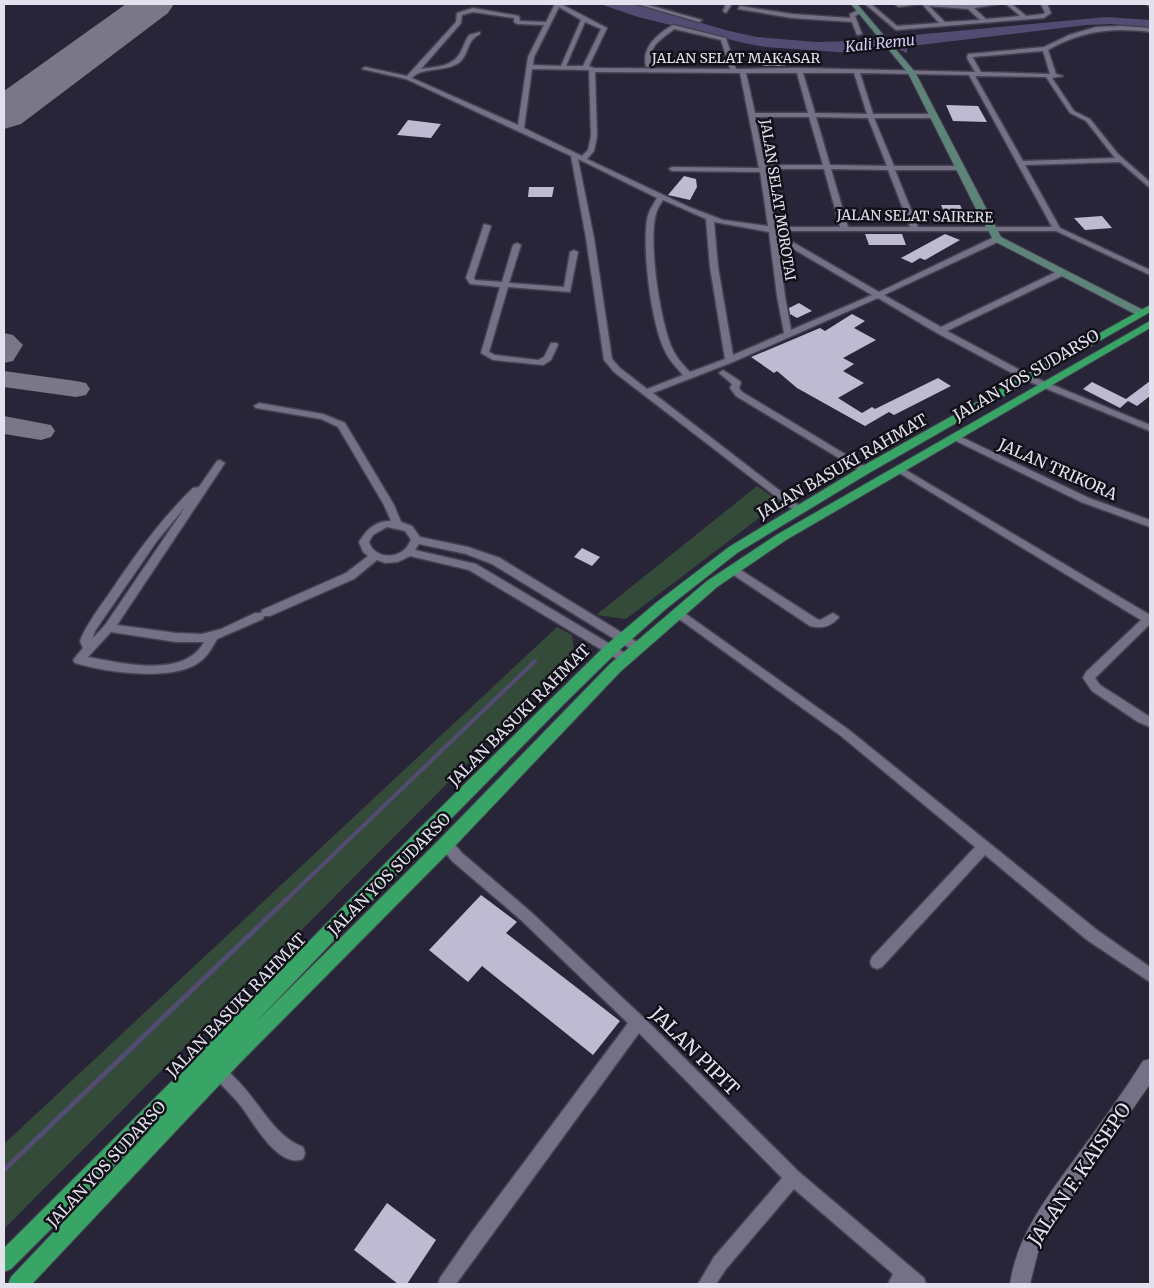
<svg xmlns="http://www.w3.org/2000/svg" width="1154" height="1288" viewBox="0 0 1154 1288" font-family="Merriweather,serif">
<rect width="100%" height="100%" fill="#292538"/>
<g fill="#334b38">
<path d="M 757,486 L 780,502 L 626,619 L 596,615 Z"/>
<path d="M 557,627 L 572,635 L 574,650 L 567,663 L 4,1229 L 4,1144 Z"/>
</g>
<path fill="#534c72" d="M 600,4 L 637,4 L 729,31 L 757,37 L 816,42 L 851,41 L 1106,17 L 1150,20 L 1150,28 L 1111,24 L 1086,25 L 911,46 L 907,48 L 907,53 L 898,49 L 851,53 L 766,47 L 744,43 L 638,17 Z"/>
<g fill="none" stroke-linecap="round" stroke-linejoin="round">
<path stroke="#534c72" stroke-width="4" d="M 286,900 L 535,661"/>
<path stroke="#534c72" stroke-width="5" d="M 4,1170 L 287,899"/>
<g fill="#7a7888" fill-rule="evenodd">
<path d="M 4,333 L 13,335 L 23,345 L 13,361 L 4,363 Z"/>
<path d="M 4,371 L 76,381 L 86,383 L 90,389 L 86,395 L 76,397 L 4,387 Z"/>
<path d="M 4,416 L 51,425 L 55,431 L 51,437 L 41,440 L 4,434 Z"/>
</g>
<path fill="#7a7888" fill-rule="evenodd" d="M 126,4 L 174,4 L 168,13 L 21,124 L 4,129 L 4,91 Z"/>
</g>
<g fill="#bdbad2">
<path d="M 761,54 L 783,54 L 785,66 L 763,66 Z"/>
<path d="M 946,105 L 978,106 L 987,122 L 953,121 Z"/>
<path d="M 408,120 L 441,124 L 431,138 L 397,135 Z"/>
<path d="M 684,176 L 696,179 L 697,187 L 690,200 L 668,195 Z"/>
<path d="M 529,187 L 554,187 L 552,197 L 528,197 Z"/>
<path d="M 941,205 L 960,205 L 966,217 L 947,218 Z"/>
<path d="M 1102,216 L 1112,228 L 1085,230 L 1074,218 Z"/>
<path d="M 865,234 L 902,234 L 906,245 L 869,245 Z"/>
<path d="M 945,234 L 960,240 L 925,260 L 920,258 L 912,263 L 901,258 Z"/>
<path d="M 799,303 L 812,311 L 797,318 L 790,314 L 789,308 Z"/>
<path d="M 852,314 L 865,321 L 854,328 L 876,340 L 843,358 L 854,364 L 843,371 L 864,383 L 838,398 L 862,413 L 872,407 L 875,409 L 938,378 L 951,386 L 894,415 L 889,412 L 865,426 L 797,388 L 777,371 L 774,373 L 751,357 L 820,328 L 825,331 Z"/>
<path d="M 1150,381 L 1150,396 L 1137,406 L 1128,401 L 1120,408 L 1083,389 L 1092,382 L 1126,399 Z"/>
<path d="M 582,548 L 600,557 L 592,566 L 574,557 Z"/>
<path d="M 481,895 L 517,922 L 506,933 L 620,1021 L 593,1055 L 482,966 L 468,982 L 429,950 Z"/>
<path d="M 387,1203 L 436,1240 L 407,1284 L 398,1284 L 354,1250 Z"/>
</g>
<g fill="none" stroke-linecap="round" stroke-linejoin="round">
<defs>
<g id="minor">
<path d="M 555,4 L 561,4 L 607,28 L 589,66 L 594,68 L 730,69 L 721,40 L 674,29 C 659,42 649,44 651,66 L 646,67 C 641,48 657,34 673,25 L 726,38 L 736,69 L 799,68 L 975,72 L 967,58 L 968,54 L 1044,47 L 1069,35 L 1096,27 L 1122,26 L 1150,28 L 1150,32 C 1112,27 1081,31 1048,50 L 1056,74 L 1063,76 L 1052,78 L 1074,111 L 1090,119 L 1118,154 L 1150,182 L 1150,188 L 1120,162 L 1025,165 L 1060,228 L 1150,270 L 1150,275 L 1056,231 L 777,231 L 777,233 L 879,292 L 994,237 L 1000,237 L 1000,241 L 884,295 L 941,327 L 1058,271 L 1064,271 L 1064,275 L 947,331 L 1031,376 L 1150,425 L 1150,431 L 1025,380 L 937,333 L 878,298 L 733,362 L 653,393 L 805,510 L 804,512 L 796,512 L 614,372 L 604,360 L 586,238 L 571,156 L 406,79 L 362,69 L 365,67 L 407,76 L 456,22 L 457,13 L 473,8 L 519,16 L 520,21 L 546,22 ZM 559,7 L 581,20 L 561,66 L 533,65 L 534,57 ZM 473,12 L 514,18 L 514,22 L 517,24 L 544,25 L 528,57 L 518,125 L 412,78 C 422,67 443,72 457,64 C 470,56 465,41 480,34 L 480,32 L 469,35 C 464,42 463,50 458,56 C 450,67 433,67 421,69 L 461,23 L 462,15 ZM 585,22 L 601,29 L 583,66 L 566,66 ZM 1043,51 L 1050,74 L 981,72 L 973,58 L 973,57 ZM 532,69 L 589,70 L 591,136 L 588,150 L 582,156 L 524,128 ZM 595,72 L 740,73 L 759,168 L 672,167 L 669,169 L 672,171 L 760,172 L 768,226 L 723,220 L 689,207 L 587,159 L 594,151 L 597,136 ZM 746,73 L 797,73 L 808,113 L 755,113 ZM 803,73 L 854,73 L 867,114 L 815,113 ZM 860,73 L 969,75 L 1052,227 L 918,227 L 895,170 L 959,170 L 962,168 L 959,166 L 894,166 L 874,118 L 934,118 L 937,116 L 934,114 L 873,114 ZM 975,76 L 1046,77 L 1070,113 L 1086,121 L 1115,158 L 1023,161 ZM 755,117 L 809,117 L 823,165 L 765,165 ZM 816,117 L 868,118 L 887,166 L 830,165 ZM 578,159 L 657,198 C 654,203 650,209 648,215 C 641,243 651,324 665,351 C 669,360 676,367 683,375 L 647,389 L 620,368 L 612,359 L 594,238 ZM 766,169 L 824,169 L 840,227 L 776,227 ZM 831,169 L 888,170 L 910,227 L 848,227 ZM 663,200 L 706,219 L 710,267 L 725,359 L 690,372 C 683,365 676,357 672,348 C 660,320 648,243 656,214 C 657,209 660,205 663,200 ZM 714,222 L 769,232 L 777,296 L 784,333 L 733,355 L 718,267 ZM 778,240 L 872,295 L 791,330 L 785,296 Z"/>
<path d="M 637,4 L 645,4 L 702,20 L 699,22 Z"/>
<path d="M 726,4 L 732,4 L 726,13 L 723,11 Z"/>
<path d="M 865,4 L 871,4 L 897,26 L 939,23 L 922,4 L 970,5 L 999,4 L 974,8 L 986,19 L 1020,16 L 1006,4 L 1012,4 L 1026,16 L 1043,14 L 1045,13 L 1041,4 L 1047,4 L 1051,13 L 1044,18 L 896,30 ZM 929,6 L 968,9 L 980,20 L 945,22 Z"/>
<path d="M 898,4 L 920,4 L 899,7 L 896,5 Z"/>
<path d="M 1146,4 L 1150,4 L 1150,7 Z"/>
<path d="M 740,6 L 792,14 L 850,18 L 850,14 L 860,9 L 862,12 L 855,16 L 862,34 L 857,35 L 852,22 L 792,18 L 738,9 Z"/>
<path d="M 484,224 L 491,226 L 474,278 L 475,280 L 502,282 L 513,245 L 517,243 L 521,245 L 509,283 L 564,287 L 570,252 L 574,250 L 578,252 L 570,292 L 508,287 L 489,352 L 495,355 L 538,360 L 544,357 L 551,343 L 557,343 L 558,345 L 551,360 L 543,365 L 493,360 L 481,353 L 500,287 L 470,284 L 466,278 Z"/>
<path d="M 723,370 L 740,381 L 741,383 L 739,388 L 742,392 L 868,468 L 870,470 L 868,472 L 862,472 L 736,396 L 730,388 L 732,384 L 719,373 Z"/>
<path d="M 259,403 L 323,414 L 345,423 L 394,505 L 401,522 L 412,526 L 420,537 L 468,547 L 500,558 L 642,645 L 644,648 L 642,651 L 634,651 L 492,564 L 466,554 L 419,544 L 415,550 L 476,564 L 630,656 L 632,659 L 630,662 L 622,662 L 469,570 L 410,556 L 398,562 L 385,563 L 377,560 L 354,579 L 270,616 L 264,616 L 263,619 L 217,639 C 211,650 206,659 195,665 C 166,681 105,672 75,663 L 73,660 L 83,648 L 80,641 C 87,623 100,607 111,591 C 135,555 161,519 193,488 L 199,487 L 217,461 L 220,460 L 225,463 L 117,625 L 176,633 L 202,634 L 221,629 L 255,613 L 261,613 L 262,610 L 346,573 L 368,556 L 363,552 L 359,542 C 366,530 376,520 391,521 L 384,505 L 338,427 L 321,419 L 256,408 L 254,406 ZM 186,506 L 105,625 L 93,638 L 95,631 L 157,541 ZM 387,527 L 405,531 L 411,540 C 409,543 407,548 404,550 C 392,560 373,556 369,542 L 373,535 ZM 111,632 L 176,642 L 204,642 C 184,679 122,663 88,657 Z"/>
<path d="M 955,434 L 1089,498 L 1150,520 L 1150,527 L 1081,502 L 952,439 L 952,435 Z"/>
<path d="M 899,466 L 1150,615 L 1150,624 L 1095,678 L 1100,685 L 1150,717 L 1150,727 L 1138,722 L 1092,691 L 1083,678 L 1086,672 L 1141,620 L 896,471 L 894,469 Z"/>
<path d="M 733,565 L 817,619 L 820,620 L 833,613 L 839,617 C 831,627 822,629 810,626 L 729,572 L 728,569 Z"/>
<path d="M 679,609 L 849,730 L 1097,930 L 1150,967 L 1150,982 L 1087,940 L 985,855 L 882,967 L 877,969 L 872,967 L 870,962 L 872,957 L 975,847 L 841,736 L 675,616 L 674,613 Z"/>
<path d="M 446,838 L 451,840 L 462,853 L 531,912 L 643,1017 L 799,1172 L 924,1278 L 926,1284 L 888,1284 L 893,1274 L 794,1189 L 726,1269 L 716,1284 L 698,1284 L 714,1257 L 782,1178 L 639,1033 L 456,1284 L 438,1284 L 440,1278 L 469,1236 L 628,1023 L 521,920 L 452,861 L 439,844 L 441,840 Z"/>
<path d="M 219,1064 C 225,1067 229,1072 234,1077 C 258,1099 272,1135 303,1147 L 305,1153 L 303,1159 C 278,1169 253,1122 241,1106 C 233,1096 223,1087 214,1077 L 211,1072 L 214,1067 Z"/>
</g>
<path id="tertiary" d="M 1150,1059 L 1150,1084 L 1056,1219 L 1038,1252 L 1030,1284 L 1010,1284 C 1017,1234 1050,1193 1079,1153 C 1101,1123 1123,1093 1143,1061 Z"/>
<path id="secondary" d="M 851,4 L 857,4 L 915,72 L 1001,237 L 1145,311 L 1145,315 L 1137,315 L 994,241 L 977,211 L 908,73 Z"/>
<path id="trunk" d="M 1150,305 L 1150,312 L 869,473 L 737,553 L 667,608 L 615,654 L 564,704 L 431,839 L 256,1022 L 440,839 L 610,664 L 707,581 L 778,534 L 1150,321 L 1150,328 L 786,540 L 717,587 L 620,672 L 452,849 L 238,1065 L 32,1284 L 8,1284 L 11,1277 L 157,1123 L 11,1269 L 4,1272 L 4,1248 L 181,1072 L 419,829 L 554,696 L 605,646 L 657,602 L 729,547 L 861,467 Z"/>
</defs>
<use href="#minor" stroke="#444151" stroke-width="3"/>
<use href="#tertiary" stroke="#444151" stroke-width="2"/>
<use href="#secondary" stroke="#444151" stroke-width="2"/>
<use href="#trunk" stroke="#444151" stroke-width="2"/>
<use href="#minor" fill="#747187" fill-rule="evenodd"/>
<use href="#tertiary" fill="#747187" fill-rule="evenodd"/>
<use href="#secondary" fill="#5e847a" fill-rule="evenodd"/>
<use href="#trunk" fill="#38a466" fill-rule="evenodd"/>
</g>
<g text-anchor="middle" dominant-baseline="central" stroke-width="5" stroke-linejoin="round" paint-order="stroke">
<g font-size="14" fill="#e3e1ee" stroke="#111018">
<text x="736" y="58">JALAN SELAT MAKASAR</text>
<text transform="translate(778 200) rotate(81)">JALAN SELAT MOROTAI</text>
<text transform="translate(915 216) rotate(1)">JALAN SELAT SAIRERE</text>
</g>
<g font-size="15" font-style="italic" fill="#d5cff7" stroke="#111018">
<text transform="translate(880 43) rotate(-6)">Kali Remu</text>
</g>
<g font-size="16" fill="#e3e1ee" stroke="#111018">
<text transform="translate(1026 375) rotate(-30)">JALAN YOS SUDARSO</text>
<text transform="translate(842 466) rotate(-30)">JALAN BASUKI RAHMAT</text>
<text transform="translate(1058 469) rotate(24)">JALAN TRIKORA</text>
<text transform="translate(519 715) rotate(-45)">JALAN BASUKI RAHMAT</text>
<text transform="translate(389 874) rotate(-45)">JALAN YOS SUDARSO</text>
<text transform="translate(236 1005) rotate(-46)">JALAN BASUKI RAHMAT</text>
<text transform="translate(106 1164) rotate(-47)">JALAN YOS SUDARSO</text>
</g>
<g font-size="19" fill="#e3e1ee" stroke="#111018">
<text transform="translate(695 1051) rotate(45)">JALAN PIPIT</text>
<text transform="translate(1079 1174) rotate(-56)">JALAN F. KAISEPO</text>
</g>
</g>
<rect width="1154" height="1288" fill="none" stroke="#e3e1ee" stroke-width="10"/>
</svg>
